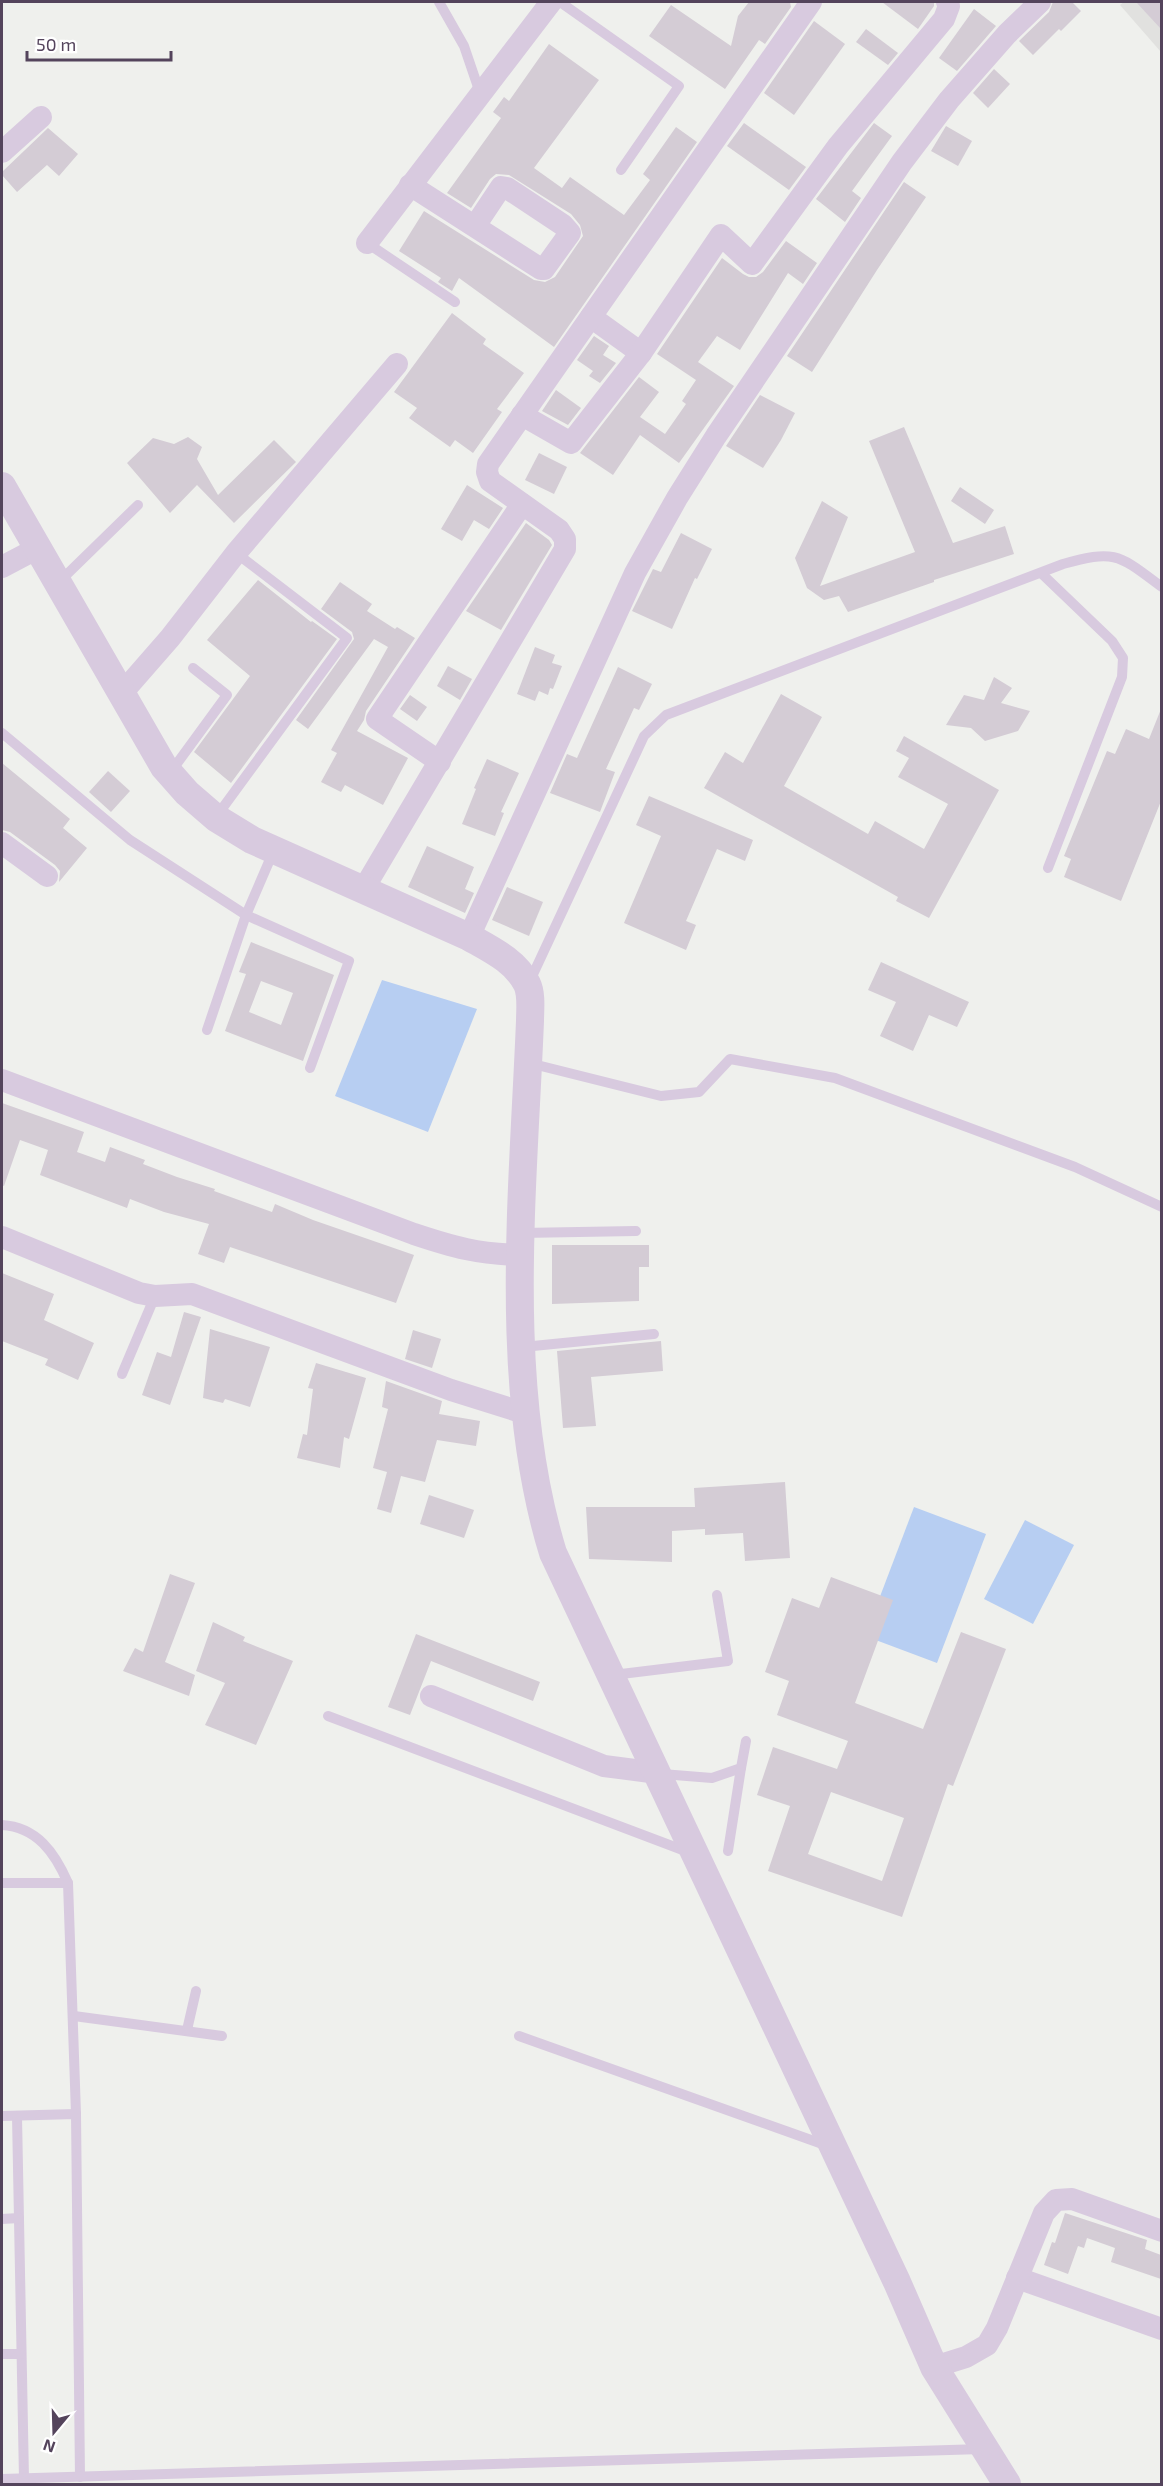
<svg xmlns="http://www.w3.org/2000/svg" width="1163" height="2486" viewBox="0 0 1163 2486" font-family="'Exo 2',sans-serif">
<rect width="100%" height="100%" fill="#eff0ed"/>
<path fill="#e1e1df" d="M 1124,2 L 1161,2 L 1161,52 L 1120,5 Z"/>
<g fill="#b7cef2">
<path d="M 382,980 L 477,1009 L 428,1132 L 335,1096 Z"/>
<path d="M 914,1507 L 986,1534 L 937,1663 L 865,1636 Z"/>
<path d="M 1025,1520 L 1074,1545 L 1033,1624 L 984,1599 Z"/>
</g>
<g fill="#d4ccd5" fill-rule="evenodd">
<path d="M 749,2 L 790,2 L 791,7 L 765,44 L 759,40 L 725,89 L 649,36 L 671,5 L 731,46 L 738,16 Z"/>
<path d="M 882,2 L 934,2 L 934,6 L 918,29 Z"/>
<path d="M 1053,2 L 1072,2 L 1081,11 L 1061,31 L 1059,29 L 1033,55 L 1019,41 L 1049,12 Z"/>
<path d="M 1136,2 L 1161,2 L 1161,29 Z"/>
<path d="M 974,9 L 996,26 L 957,71 L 939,58 Z"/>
<path d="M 814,21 L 845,44 L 794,115 L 764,93 Z"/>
<path d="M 866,29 L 898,53 L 888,65 L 856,42 Z"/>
<path d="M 549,44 L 599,80 L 534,168 L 562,188 L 570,177 L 624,215 L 650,180 L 643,174 L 676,127 L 697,142 L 554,347 L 459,278 L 452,291 L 438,282 L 441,278 L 399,251 L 424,211 L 534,280 L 545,282 L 555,277 L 583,236 L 580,225 L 571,214 L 509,175 L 496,174 L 490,179 L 471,208 L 447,193 L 501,118 L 493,112 L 504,97 L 509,101 Z"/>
<path d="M 994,69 L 1010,84 L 988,108 L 973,93 Z"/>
<path d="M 744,123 L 806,167 L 789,190 L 727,146 Z"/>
<path d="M 874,123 L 892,136 L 852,191 L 861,198 L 845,222 L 816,199 Z"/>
<path d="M 946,126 L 972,141 L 958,166 L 931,151 Z"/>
<path d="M 48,128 L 78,154 L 59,176 L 47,165 L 17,192 L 2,175 L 2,172 Z"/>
<path d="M 904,182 L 926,197 L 877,270 L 812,372 L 787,356 Z"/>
<path d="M 786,241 L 817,263 L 803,284 L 788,273 L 740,350 L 717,336 L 698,362 L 734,386 L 679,463 L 640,435 L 613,475 L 580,453 L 639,377 L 659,392 L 640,417 L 665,434 L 686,404 L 682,401 L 696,380 L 657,354 L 722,258 L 743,274 L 749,277 L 756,277 L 763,272 Z"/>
<path d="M 452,313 L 486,339 L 483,344 L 524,373 L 497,409 L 502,412 L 473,453 L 455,440 L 450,447 L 409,418 L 417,408 L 394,392 Z"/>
<path d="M 594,336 L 609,346 L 603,355 L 616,363 L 600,383 L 589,376 L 593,371 L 577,360 Z"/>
<path d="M 556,390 L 581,408 L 568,425 L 542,411 Z"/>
<path d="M 760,395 L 795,413 L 781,440 L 763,468 L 726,446 Z"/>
<path d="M 904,427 L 953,543 L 1005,526 L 1014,554 L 934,580 L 934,582 L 848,612 L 839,596 L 824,600 L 807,588 L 795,558 L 822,501 L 848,517 L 820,586 L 915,552 L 869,441 Z"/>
<path d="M 188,437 L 202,447 L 197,459 L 218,495 L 274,440 L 296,462 L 234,523 L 197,485 L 170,513 L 127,463 L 153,438 L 174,444 Z"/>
<path d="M 539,453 L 567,467 L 554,494 L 525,480 Z"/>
<path d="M 467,485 L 503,508 L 489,529 L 474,520 L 462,541 L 441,529 Z"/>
<path d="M 960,487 L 994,510 L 985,524 L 951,501 Z"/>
<path d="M 526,523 L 549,540 L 552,545 L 501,630 L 466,611 Z"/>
<path d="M 681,533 L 712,549 L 697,579 L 695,578 L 672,629 L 632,611 L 653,569 L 661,572 Z"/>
<path d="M 258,580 L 311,622 L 312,621 L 337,639 L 231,783 L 194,752 L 250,676 L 207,640 Z"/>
<path d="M 340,582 L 372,604 L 367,611 L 395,629 L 397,627 L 415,638 L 366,711 L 364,720 L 357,731 L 408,758 L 383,805 L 345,785 L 341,792 L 321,782 L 337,753 L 331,750 L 388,647 L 374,639 L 308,729 L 296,720 L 354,639 L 352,632 L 321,609 Z"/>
<path d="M 535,647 L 555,655 L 552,663 L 562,666 L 553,689 L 550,688 L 548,695 L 539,691 L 535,701 L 517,694 Z"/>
<path d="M 448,666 L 472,679 L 460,700 L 437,686 Z"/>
<path d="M 618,667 L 652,684 L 639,710 L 634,708 L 606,769 L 615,772 L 600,812 L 550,793 L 567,754 L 577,758 Z"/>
<path d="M 994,677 L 1012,688 L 1001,703 L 1030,711 L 1018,731 L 985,741 L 971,728 L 946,725 L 964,695 L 984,700 Z"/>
<path d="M 781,694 L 822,717 L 784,786 L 868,834 L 875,821 L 924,849 L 948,804 L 898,777 L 909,758 L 896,751 L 904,736 L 999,790 L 929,918 L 896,901 L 898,897 L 704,788 L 725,752 L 743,763 Z"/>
<path d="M 410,695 L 427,707 L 417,721 L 400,709 Z"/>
<path d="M 1161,709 L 1161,801 L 1121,901 L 1064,877 L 1071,859 L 1064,856 L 1107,751 L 1115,754 L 1126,729 L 1149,739 Z"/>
<path d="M 487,759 L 519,773 L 501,812 L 504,813 L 495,836 L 462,824 L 476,789 L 474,788 Z"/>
<path d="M 2,763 L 70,819 L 63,828 L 87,848 L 59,882 L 60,871 L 55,865 L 10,832 L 2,830 Z"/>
<path d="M 108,771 L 130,791 L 111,812 L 89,792 Z"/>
<path d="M 649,796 L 753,840 L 745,861 L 717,849 L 686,921 L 696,925 L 686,950 L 624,923 L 661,836 L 636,825 Z"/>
<path d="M 427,846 L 474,867 L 465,889 L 474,893 L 465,913 L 408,887 Z"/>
<path d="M 507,887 L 543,902 L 529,936 L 492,920 Z"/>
<path d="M 251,942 L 334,975 L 303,1061 L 225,1031 L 246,974 L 239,972 ZM 261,981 L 293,993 L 281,1025 L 249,1012 Z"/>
<path d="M 881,962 L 969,1002 L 957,1027 L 929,1015 L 913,1051 L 880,1036 L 896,1002 L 868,990 Z"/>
<path d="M 2,1103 L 84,1132 L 77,1152 L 105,1162 L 110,1147 L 145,1160 L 143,1164 L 177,1177 L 215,1189 L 214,1191 L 272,1212 L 275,1204 L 313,1220 L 414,1255 L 396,1303 L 230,1247 L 224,1263 L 198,1254 L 209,1224 L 164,1212 L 130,1199 L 127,1208 L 40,1175 L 48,1150 L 20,1140 L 4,1186 L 2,1185 Z"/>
<path d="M 552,1245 L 649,1245 L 649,1267 L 639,1267 L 639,1301 L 552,1304 Z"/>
<path d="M 2,1273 L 54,1294 L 44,1320 L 94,1343 L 78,1380 L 45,1365 L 48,1359 L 2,1341 Z"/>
<path d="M 184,1312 L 201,1317 L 170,1405 L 142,1395 L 157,1352 L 171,1357 Z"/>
<path d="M 210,1329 L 270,1347 L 250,1407 L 225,1399 L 223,1403 L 203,1398 Z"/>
<path d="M 413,1330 L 441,1339 L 432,1368 L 405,1359 Z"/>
<path d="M 661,1341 L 663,1371 L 591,1377 L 596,1426 L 563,1428 L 557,1351 Z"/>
<path d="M 316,1363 L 366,1378 L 349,1439 L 344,1437 L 340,1468 L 297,1458 L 303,1434 L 307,1435 L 313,1389 L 308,1388 Z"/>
<path d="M 386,1381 L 442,1401 L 439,1414 L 480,1421 L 476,1446 L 437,1440 L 425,1482 L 401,1476 L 391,1513 L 377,1509 L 387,1472 L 373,1468 L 388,1409 L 382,1407 Z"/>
<path d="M 785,1482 L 790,1558 L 745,1561 L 743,1533 L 705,1535 L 705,1529 L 672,1531 L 672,1562 L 589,1559 L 586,1507 L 695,1507 L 694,1488 Z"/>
<path d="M 429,1495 L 474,1510 L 464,1538 L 420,1524 Z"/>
<path d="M 170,1574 L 195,1583 L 165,1662 L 195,1675 L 189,1696 L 123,1671 L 135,1648 L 143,1652 Z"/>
<path d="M 831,1577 L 893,1600 L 855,1703 L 923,1729 L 961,1632 L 1006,1649 L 953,1786 L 948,1784 L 902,1917 L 768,1871 L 790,1806 L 757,1795 L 773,1747 L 837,1769 L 848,1741 L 777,1715 L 789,1681 L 765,1672 L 792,1598 L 819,1608 ZM 831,1792 L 904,1818 L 882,1881 L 808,1854 Z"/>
<path d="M 213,1622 L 245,1637 L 243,1641 L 293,1661 L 256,1745 L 205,1725 L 225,1683 L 196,1671 Z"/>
<path d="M 416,1634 L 540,1682 L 533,1701 L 431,1661 L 410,1715 L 388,1707 Z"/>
<path d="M 1065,2213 L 1147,2240 L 1145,2249 L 1161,2255 L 1161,2279 L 1111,2262 L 1115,2248 L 1087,2238 L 1084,2248 L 1078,2246 L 1068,2274 L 1044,2265 L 1052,2242 L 1055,2243 Z"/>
</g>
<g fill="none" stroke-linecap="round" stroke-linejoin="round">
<g stroke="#d8cadf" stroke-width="10">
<path d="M 439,2 L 464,46 L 480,93"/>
<path d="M 560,2 L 679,86 L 621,170"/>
<path d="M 367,243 L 455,302"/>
<path d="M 1041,573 L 1112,641 L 1123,658 L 1122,677 L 1048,868"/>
<path d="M 58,583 L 138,505"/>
<path d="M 2,733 L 130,840 L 246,915 L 349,961 L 310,1068"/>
<path d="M 170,773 L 227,695 L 193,668"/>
<path d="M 216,817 L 347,638 L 236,553"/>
<path d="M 529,983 L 644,736 L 666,715 L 1063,564 C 1116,549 1119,555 1162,587"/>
<path d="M 207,1030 L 246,915 L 274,850"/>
<path d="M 529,1063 L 661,1096 L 699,1092 L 730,1059 L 835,1078 L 1075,1167 L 1162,1207"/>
<path d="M 521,1233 L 636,1231"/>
<path d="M 523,1347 L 654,1334"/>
<path d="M 122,1374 L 155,1296"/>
<path d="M 613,1675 L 728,1661 L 717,1595"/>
<path d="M 328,1716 L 688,1852"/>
<path d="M 662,1774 L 712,1778 L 741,1768 L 746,1741"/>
<path d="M 2,1825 C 37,1827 55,1853 68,1883 L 76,2114"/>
<path d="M 728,1851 L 741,1768"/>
<path d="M 2,1883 L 68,1883"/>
<path d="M 74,2016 L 222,2036"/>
<path d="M 187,2030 L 196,1991"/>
<path d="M 519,2036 L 828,2146"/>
<path d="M 2,2116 L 76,2114 L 80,2477"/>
<path d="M 17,2116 L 24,2479"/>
<path d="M 2,2219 L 19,2218"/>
<path d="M 2,2354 L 21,2354"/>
<path d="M 2,2479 L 982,2449"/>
</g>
<g stroke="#d8cadf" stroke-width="22">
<path d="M 2,152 L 41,117"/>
<path d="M 410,185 L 541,269 L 544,269 L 570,233 L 563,225 L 507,188 L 501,187 L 475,226"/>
<path d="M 367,243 L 551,2"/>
<path d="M 591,317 L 641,353"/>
<path d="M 522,415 L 571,443 L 641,353 L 721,235 L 752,264 L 838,146 L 944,19 L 949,6 L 947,2"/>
<path d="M 2,567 L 38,548"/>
<path d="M 122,693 L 170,638 L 236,553 L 397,364"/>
<path d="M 440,762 L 377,719 L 522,504"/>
<path d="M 2,843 L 47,876"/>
<path d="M 363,890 L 565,549 L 565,539 L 559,530 L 490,481 L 487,472 L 488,464 L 811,2"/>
<path d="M 469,937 L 635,573 L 677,498 L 716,436 L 902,162 L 949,100 L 1007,34 L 1040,2"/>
<path d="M 2,1080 L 414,1234 C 453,1247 478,1254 520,1255"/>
<path d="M 2,1237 L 139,1293 L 155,1296 L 192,1294 L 451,1390 L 524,1413"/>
<path d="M 431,1696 L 604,1766 L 658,1773"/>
<path d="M 1017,2278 L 1162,2329"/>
<path d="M 934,2367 L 966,2357 L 987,2345 L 997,2328 L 1044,2213 L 1056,2200 L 1072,2199 L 1162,2231"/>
</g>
<path stroke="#d8cadf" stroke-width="28" d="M 2,486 L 164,767 L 187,793 L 216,818 L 252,840 L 469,937 C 490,949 516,961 527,984 C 532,994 530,1011 530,1021 C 523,1194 502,1387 553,1553 L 897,2282 L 934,2367 L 1007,2484"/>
</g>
<rect width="1163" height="2486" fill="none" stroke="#54445c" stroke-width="6"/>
<g transform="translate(54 2432) rotate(199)" stroke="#ffffff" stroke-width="4.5" paint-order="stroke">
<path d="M0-4.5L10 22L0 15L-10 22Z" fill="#54445c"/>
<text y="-9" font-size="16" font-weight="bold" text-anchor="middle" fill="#54445c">N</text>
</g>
<path d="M27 51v9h144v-9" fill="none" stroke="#54445c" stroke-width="3"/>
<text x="36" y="51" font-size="18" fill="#54445c" stroke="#ffffff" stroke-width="4.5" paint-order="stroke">50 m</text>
</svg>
